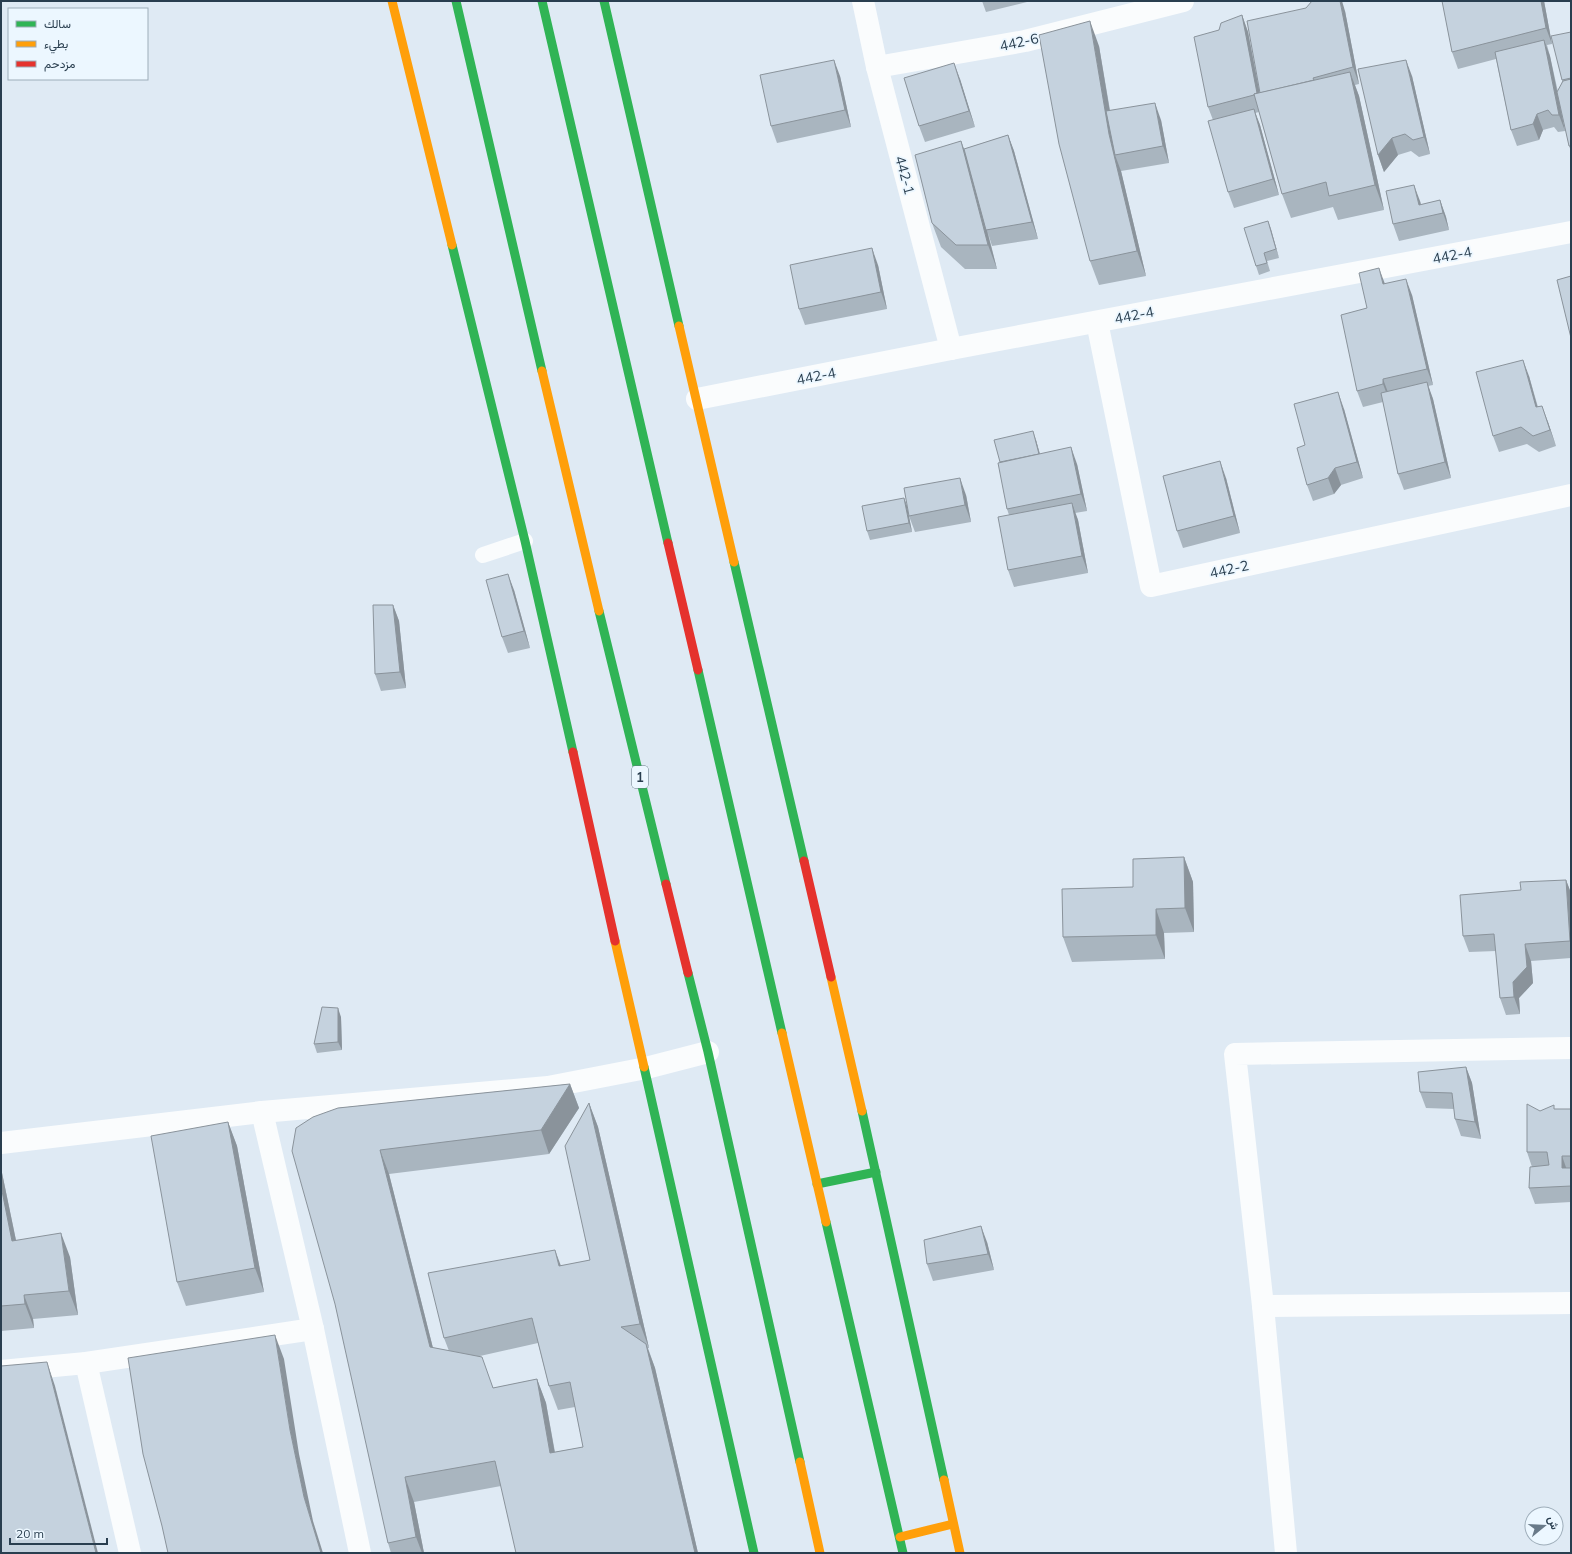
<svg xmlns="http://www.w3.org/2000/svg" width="1572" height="1554" viewBox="0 0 1572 1554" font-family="Mulish,Vazirmatn,sans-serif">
<rect width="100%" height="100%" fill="#dfeaf4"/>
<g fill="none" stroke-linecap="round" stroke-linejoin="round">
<path stroke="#fafcfd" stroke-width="16" d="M 483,555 L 525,541"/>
<g stroke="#fafcfd" stroke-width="22">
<path d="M 863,1 L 877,67 L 951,349"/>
<path d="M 877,67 L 1025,41 L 1183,1"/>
<path d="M 1097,322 L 1151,586 L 1571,495"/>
<path d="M 697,399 L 951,349 L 1571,232"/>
<path d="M 262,1112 L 313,1329 L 360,1553"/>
<path d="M 1,1143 L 262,1112 L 548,1087 L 646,1068 L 708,1052"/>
<path d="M 1263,1306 L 1571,1303"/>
<path d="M 86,1363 L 130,1553"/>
<path d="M 1,1371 L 86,1363 L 313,1329"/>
<path d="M 1286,1553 L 1263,1306 L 1235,1054 L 1571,1048"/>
</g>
<g stroke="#30b455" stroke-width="9">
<path d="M 456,1 L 542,371"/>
<path d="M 542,1 L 668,543"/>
<path d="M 604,1 L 679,326"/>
<path d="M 452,245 L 525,541 L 573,752"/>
<path d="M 734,562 L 804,861"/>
<path d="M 599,611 L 666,884"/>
<path d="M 698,670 L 782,1033"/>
<path d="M 688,973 L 708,1052 L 800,1462"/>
<path d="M 644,1067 L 754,1553"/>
<path d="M 862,1111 L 944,1480"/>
<path d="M 817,1184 L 876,1172"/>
<path d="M 826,1222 L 903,1553"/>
</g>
<g stroke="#ff9f0a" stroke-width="9">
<path d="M 392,1 L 452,245"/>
<path d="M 679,326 L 734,562"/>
<path d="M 542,371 L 599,611"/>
<path d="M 615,941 L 644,1067"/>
<path d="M 831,977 L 862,1111"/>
<path d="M 782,1033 L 826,1222"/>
<path d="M 800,1462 L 820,1553"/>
<path d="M 944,1480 L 960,1553"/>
<path d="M 900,1537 L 953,1524"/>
</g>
<g stroke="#e5322d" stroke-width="9">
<path d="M 668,543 L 698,670"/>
<path d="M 573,752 L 615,941"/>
<path d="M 804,861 L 831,977"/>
<path d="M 666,884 L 688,973"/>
</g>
</g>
<g fill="#a9b5bf" fill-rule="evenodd">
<path d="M 982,1 L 1031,1 L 986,12 Z"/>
<path d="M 1544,1 L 1552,44 L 1547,45 L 1550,56 L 1558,92 L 1562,82 L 1562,80 L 1571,32 L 1571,151 L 1569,146 L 1560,104 L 1565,131 L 1558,132 L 1554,127 L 1543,130 L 1539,140 L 1517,146 L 1511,130 L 1496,59 L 1458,69 L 1452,52 Z"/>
<path d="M 1345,11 L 1359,84 L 1355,85 L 1359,96 L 1384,210 L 1338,220 L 1333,207 L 1291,218 L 1282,194 L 1259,112 L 1255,113 L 1260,125 L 1279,195 L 1234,208 L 1228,192 L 1213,120 L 1208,107 L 1219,30 L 1242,15 L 1248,32 L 1260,93 Z"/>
<path d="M 1099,46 L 1110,110 L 1161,120 L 1169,163 L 1121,171 L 1146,276 L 1099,285 L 1090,261 Z"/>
<path d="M 840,76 L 851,127 L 777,143 L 771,126 Z"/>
<path d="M 1412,76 L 1430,154 L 1419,157 L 1411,151 L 1398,155 L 1384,172 L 1378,155 Z"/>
<path d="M 960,79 L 975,127 L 925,142 L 919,126 Z"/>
<path d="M 1008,135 L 1014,151 L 1038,239 L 992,246 L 988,233 L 997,269 L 965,269 L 941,247 L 932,223 L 961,141 L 964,149 Z"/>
<path d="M 1440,200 L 1446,217 L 1449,230 L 1399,241 L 1393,224 L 1420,201 L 1421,205 Z"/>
<path d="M 1268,221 L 1279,258 L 1267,261 L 1270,271 L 1259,275 L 1256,266 Z"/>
<path d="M 878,265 L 887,309 L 805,325 L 799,309 Z"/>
<path d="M 1385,283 L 1412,295 L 1433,385 L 1428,386 L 1433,399 L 1451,478 L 1404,490 L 1398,474 L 1383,402 L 1363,407 L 1357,391 L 1367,308 Z"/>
<path d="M 1529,376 L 1538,407 L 1548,422 L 1556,446 L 1539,452 L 1527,444 L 1499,452 L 1493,436 Z"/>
<path d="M 1344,409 L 1363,478 L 1341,485 L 1334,494 L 1313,501 L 1307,485 L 1305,445 Z"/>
<path d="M 1036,440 L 1040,454 L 1077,464 L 1087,511 L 1075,513 L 1078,520 L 1088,573 L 1014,587 L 1008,570 L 1009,515 L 1007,509 L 1000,462 Z"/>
<path d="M 1226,478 L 1240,533 L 1183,548 L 1177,531 Z"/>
<path d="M 966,495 L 971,522 L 915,532 L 909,516 Z"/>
<path d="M 904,498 L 907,506 L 912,532 L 870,540 L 867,531 Z"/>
<path d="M 514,590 L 530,648 L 508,653 L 502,637 Z"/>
<path d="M 393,605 L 399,621 L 406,688 L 381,691 L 375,674 Z"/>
<path d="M 1184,857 L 1193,882 L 1194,932 L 1164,933 L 1165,959 L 1072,962 L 1063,937 L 1133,887 Z"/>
<path d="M 1566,880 L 1571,893 L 1571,958 L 1531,961 L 1533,983 L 1519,998 L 1520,1014 L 1506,1015 L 1500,998 L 1496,951 L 1469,952 L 1463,936 L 1521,890 Z"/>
<path d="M 341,1017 L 342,1050 L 317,1053 L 314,1044 Z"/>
<path d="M 1466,1067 L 1472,1083 L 1481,1139 L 1461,1136 L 1455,1119 L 1454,1109 L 1426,1108 L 1420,1092 Z"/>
<path d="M 570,1084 L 579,1108 L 549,1154 L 389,1174 L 433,1348 L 449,1351 L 444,1338 L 561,1266 L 590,1260 L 589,1103 L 598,1127 L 649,1348 L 648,1348 L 655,1368 L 698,1553 L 501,1486 L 414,1502 L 424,1553 L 391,1553 L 388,1543 L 338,1108 ZM 538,1343 L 549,1386 L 558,1410 L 575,1407 L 583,1447 L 555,1452 L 546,1403 L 537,1379 L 493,1388 L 480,1356 Z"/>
<path d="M 1555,1109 L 1571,1109 L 1571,1202 L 1535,1204 L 1529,1188 L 1532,1167 L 1527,1152 L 1540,1111 Z"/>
<path d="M 228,1122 L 237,1146 L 264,1292 L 186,1306 L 177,1282 Z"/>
<path d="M 1,1168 L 16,1240 L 70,1257 L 78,1315 L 33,1319 L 34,1328 L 1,1331 Z"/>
<path d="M 987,1242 L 994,1270 L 933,1281 L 927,1264 Z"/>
</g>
<g fill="#8a939b">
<path d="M 1340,1 L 1342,1 L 1345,11 L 1359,84 L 1353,67 Z"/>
<path d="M 1541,1 L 1544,1 L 1552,44 L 1546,28 Z"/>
<path d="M 1242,15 L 1248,32 L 1263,111 L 1257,95 Z"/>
<path d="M 1090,21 L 1099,46 L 1117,155 L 1115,155 L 1121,171 L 1146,276 L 1137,251 L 1109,134 Z"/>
<path d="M 1544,40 L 1550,56 L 1565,131 L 1559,115 Z"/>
<path d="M 834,60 L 840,76 L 851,127 L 845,110 Z"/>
<path d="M 1406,60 L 1412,76 L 1430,154 L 1424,137 Z"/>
<path d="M 954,63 L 960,79 L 975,127 L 969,111 Z"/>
<path d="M 1350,72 L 1359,96 L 1384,210 L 1375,185 Z"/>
<path d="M 1155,103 L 1161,120 L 1169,163 L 1163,146 Z"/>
<path d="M 1254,109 L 1260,125 L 1279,195 L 1273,179 Z"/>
<path d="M 1537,114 L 1543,130 L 1539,140 L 1533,124 Z"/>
<path d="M 1008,135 L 1014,151 L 1038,239 L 1032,222 Z"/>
<path d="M 1392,138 L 1398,155 L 1384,172 L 1378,155 Z"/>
<path d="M 961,141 L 970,166 L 997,269 L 988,245 Z"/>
<path d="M 1414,185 L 1420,201 L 1424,218 L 1419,205 Z"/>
<path d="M 1440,200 L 1446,217 L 1449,230 L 1443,213 Z"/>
<path d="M 1268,221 L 1271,229 L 1279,258 L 1276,249 Z"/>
<path d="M 872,248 L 878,265 L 887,309 L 881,292 Z"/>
<path d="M 1379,268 L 1385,284 L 1383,284 Z"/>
<path d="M 1406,279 L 1412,295 L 1433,385 L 1427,369 Z"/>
<path d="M 1523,360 L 1529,376 L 1542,424 L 1536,407 Z"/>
<path d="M 1383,379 L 1389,395 L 1389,400 L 1383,384 Z"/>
<path d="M 1427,382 L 1433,399 L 1451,478 L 1445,462 Z"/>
<path d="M 1338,392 L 1344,409 L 1363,478 L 1357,462 Z"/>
<path d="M 1542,406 L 1548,422 L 1556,446 L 1550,430 Z"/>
<path d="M 1033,431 L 1036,440 L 1043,466 L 1040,457 Z"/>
<path d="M 1071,447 L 1077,464 L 1087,511 L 1081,494 Z"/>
<path d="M 1220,461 L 1226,478 L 1240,533 L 1234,516 Z"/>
<path d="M 1335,468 L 1341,485 L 1334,494 L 1328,478 Z"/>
<path d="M 960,478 L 966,495 L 971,522 L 965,505 Z"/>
<path d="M 904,498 L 907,506 L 912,532 L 909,523 Z"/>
<path d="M 1072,503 L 1078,520 L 1088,573 L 1082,556 Z"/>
<path d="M 508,574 L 514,590 L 530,648 L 524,631 Z"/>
<path d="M 393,605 L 399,621 L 406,688 L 400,672 Z"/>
<path d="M 1184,857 L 1193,882 L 1194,932 L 1185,908 Z"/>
<path d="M 1566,880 L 1571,893 L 1571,943 L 1570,941 Z"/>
<path d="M 1156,909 L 1164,933 L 1165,959 L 1156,935 Z"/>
<path d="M 1525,944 L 1531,961 L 1533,983 L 1519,998 L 1520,1014 L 1514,997 L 1513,982 Z"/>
<path d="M 338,1008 L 341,1017 L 342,1050 L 338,1042 Z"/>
<path d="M 1466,1067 L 1472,1083 L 1481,1139 L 1475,1122 Z"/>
<path d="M 570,1084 L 579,1108 L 549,1154 L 541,1130 Z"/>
<path d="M 589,1103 L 598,1127 L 649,1348 L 640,1324 Z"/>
<path d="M 228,1122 L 237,1146 L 264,1292 L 255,1268 Z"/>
<path d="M 380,1150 L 389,1174 L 439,1372 L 430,1347 Z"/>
<path d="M 1562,1156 L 1568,1173 L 1562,1168 Z"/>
<path d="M 1,1168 L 21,1265 L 12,1241 L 1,1186 Z"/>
<path d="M 981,1226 L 987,1242 L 994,1270 L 988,1254 Z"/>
<path d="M 61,1233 L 70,1257 L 78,1315 L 69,1291 Z"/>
<path d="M 555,1250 L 564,1274 L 559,1266 Z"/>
<path d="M 24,1295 L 33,1319 L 34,1328 L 25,1304 Z"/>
<path d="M 275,1335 L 284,1359 L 299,1454 L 313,1521 L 323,1553 L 321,1553 L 304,1497 L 290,1430 Z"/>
<path d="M 646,1344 L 655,1368 L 698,1553 L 695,1553 Z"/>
<path d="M 47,1362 L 55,1386 L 98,1553 L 96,1553 Z"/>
<path d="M 537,1379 L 546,1403 L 559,1477 L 550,1453 Z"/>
<path d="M 405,1477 L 414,1502 L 424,1553 L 422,1553 L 416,1537 Z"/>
</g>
<g fill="#c5d2de" stroke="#8a939b">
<path d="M 1312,1 L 1340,1 L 1353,67 L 1313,78 L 1314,80 L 1260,93 L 1247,21 L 1306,8 Z"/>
<path d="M 1442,1 L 1541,1 L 1546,28 L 1452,52 Z"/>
<path d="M 1242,15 L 1257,93 L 1254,94 L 1254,95 L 1208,107 L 1194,37 L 1219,30 L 1221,23 Z"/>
<path d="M 1090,21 L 1109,134 L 1137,251 L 1090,261 L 1059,144 L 1039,35 Z"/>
<path d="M 1571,32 L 1571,78 L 1562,80 L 1551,36 Z"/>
<path d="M 1544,40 L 1559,115 L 1552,115 L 1548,110 L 1537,114 L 1533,124 L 1511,130 L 1495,52 Z"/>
<path d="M 834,60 L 845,110 L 771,126 L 760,75 Z"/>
<path d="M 1406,60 L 1424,137 L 1413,140 L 1405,134 L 1392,138 L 1378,155 L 1358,69 Z"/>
<path d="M 954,63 L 969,111 L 919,126 L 904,78 Z"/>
<path d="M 1350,72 L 1375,185 L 1329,196 L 1326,182 L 1282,194 L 1254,94 Z"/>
<path d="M 1571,79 L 1571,146 L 1569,146 L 1557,92 L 1563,81 Z"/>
<path d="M 1155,103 L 1163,146 L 1115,155 L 1106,111 Z"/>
<path d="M 1254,109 L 1273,179 L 1228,192 L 1208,121 Z"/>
<path d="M 1008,135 L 1032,222 L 986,230 L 964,149 Z"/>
<path d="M 961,141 L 988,245 L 956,245 L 932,223 L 915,155 Z"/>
<path d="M 1414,185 L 1419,205 L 1440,200 L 1443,213 L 1393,224 L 1386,191 Z"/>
<path d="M 1268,221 L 1276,249 L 1264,253 L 1267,263 L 1256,266 L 1244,228 Z"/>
<path d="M 872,248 L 881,292 L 799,309 L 790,265 Z"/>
<path d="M 1379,268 L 1383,284 L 1406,279 L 1427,369 L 1383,379 L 1383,384 L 1357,391 L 1341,315 L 1367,308 L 1359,273 Z"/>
<path d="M 1571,276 L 1571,338 L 1557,280 Z"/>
<path d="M 1523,360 L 1536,407 L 1542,406 L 1550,430 L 1533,436 L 1521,427 L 1493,436 L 1476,372 Z"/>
<path d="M 1427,382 L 1445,462 L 1398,474 L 1381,393 Z"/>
<path d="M 1338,392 L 1357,462 L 1335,468 L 1328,478 L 1307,485 L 1297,448 L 1305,445 L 1294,404 Z"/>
<path d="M 1033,431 L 1039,454 L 1000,462 L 994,440 Z"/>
<path d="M 1071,447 L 1081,494 L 1007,509 L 998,463 Z"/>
<path d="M 1220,461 L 1234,516 L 1177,531 L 1163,476 Z"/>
<path d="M 960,478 L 965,505 L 909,516 L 904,488 Z"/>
<path d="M 904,498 L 909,523 L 867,531 L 862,506 Z"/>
<path d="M 1072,503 L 1082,556 L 1008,570 L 998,517 Z"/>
<path d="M 508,574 L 524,631 L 502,637 L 486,580 Z"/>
<path d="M 373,605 L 393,605 L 400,672 L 375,674 Z"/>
<path d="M 1184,857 L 1185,908 L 1156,909 L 1156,935 L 1063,937 L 1062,889 L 1133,887 L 1133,859 Z"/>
<path d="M 1566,880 L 1570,941 L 1525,944 L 1527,967 L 1513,982 L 1514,997 L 1500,998 L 1494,934 L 1463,936 L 1460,895 L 1521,890 L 1520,882 Z"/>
<path d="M 322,1007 L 338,1008 L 338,1042 L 314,1044 Z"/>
<path d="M 1466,1067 L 1475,1122 L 1455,1119 L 1452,1093 L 1420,1092 L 1418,1072 Z"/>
<path d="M 570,1084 L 541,1130 L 380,1150 L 430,1347 L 482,1357 L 493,1388 L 537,1379 L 550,1453 L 583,1447 L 570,1382 L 549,1386 L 532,1318 L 444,1338 L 428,1273 L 555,1250 L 559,1266 L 590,1260 L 565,1146 L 589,1103 L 640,1324 L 621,1327 L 646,1344 L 695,1553 L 516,1553 L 495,1461 L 405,1477 L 416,1537 L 388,1543 L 335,1304 L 292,1151 L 296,1128 L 313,1117 L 338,1108 Z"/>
<path d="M 1527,1104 L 1540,1111 L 1554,1105 L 1554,1109 L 1571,1109 L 1571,1156 L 1562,1156 L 1562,1168 L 1571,1168 L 1571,1186 L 1529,1188 L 1530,1167 L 1549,1165 L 1547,1152 L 1527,1152 Z"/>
<path d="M 228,1122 L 255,1268 L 177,1282 L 151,1136 Z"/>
<path d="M 1,1186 L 12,1241 L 61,1233 L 69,1291 L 24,1295 L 25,1304 L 1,1306 Z"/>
<path d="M 981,1226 L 988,1254 L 927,1264 L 924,1240 Z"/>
<path d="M 275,1335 L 290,1430 L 304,1497 L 321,1553 L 168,1553 L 162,1526 L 143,1454 L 128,1358 Z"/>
<path d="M 47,1362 L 96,1553 L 1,1553 L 1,1366 Z"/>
</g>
<g text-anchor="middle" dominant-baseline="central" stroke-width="3.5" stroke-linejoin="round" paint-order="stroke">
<rect fill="#ecf7ff" stroke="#647684" stroke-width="1" x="632" y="766" width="16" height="22" rx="3"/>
<g font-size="13" font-weight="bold" fill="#293e4f">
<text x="640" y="777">1</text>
</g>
<g font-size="14" fill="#293e4f" stroke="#ecf7ff">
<text transform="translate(1019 42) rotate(-12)">442-6</text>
<text transform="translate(905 175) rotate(75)">442-1</text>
<text transform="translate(1452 255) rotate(-11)">442-4</text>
<text transform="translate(1134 315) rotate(-11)">442-4</text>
<text transform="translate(816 376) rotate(-11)">442-4</text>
<text transform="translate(1229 569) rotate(-12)">442-2</text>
</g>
</g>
<rect width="1572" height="1554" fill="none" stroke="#293e4f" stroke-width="4"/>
<rect x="8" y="8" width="140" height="72" fill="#ecf7ff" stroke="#9eadb9"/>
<rect x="16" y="21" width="20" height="6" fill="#30b455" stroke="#9eadb9"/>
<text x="44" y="28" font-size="12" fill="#293e4f">سالك</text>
<rect x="16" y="41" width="20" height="6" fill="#ff9f0a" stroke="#9eadb9"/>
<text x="44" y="48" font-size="12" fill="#293e4f">بطيء</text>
<rect x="16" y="61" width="20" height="6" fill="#e5322d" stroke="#9eadb9"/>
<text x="44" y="68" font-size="12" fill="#293e4f">مزدحم</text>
<g transform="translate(1544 1526) rotate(72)"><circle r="19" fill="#ecf7ff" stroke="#9eadb9"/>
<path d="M0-3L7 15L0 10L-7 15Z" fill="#697a89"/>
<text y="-6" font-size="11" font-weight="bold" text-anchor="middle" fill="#293e4f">ش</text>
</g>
<path d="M10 1538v6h97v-6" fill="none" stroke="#293e4f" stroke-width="2"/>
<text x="16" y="1538" font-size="12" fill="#293e4f" stroke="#ecf7ff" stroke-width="3" paint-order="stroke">20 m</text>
</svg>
